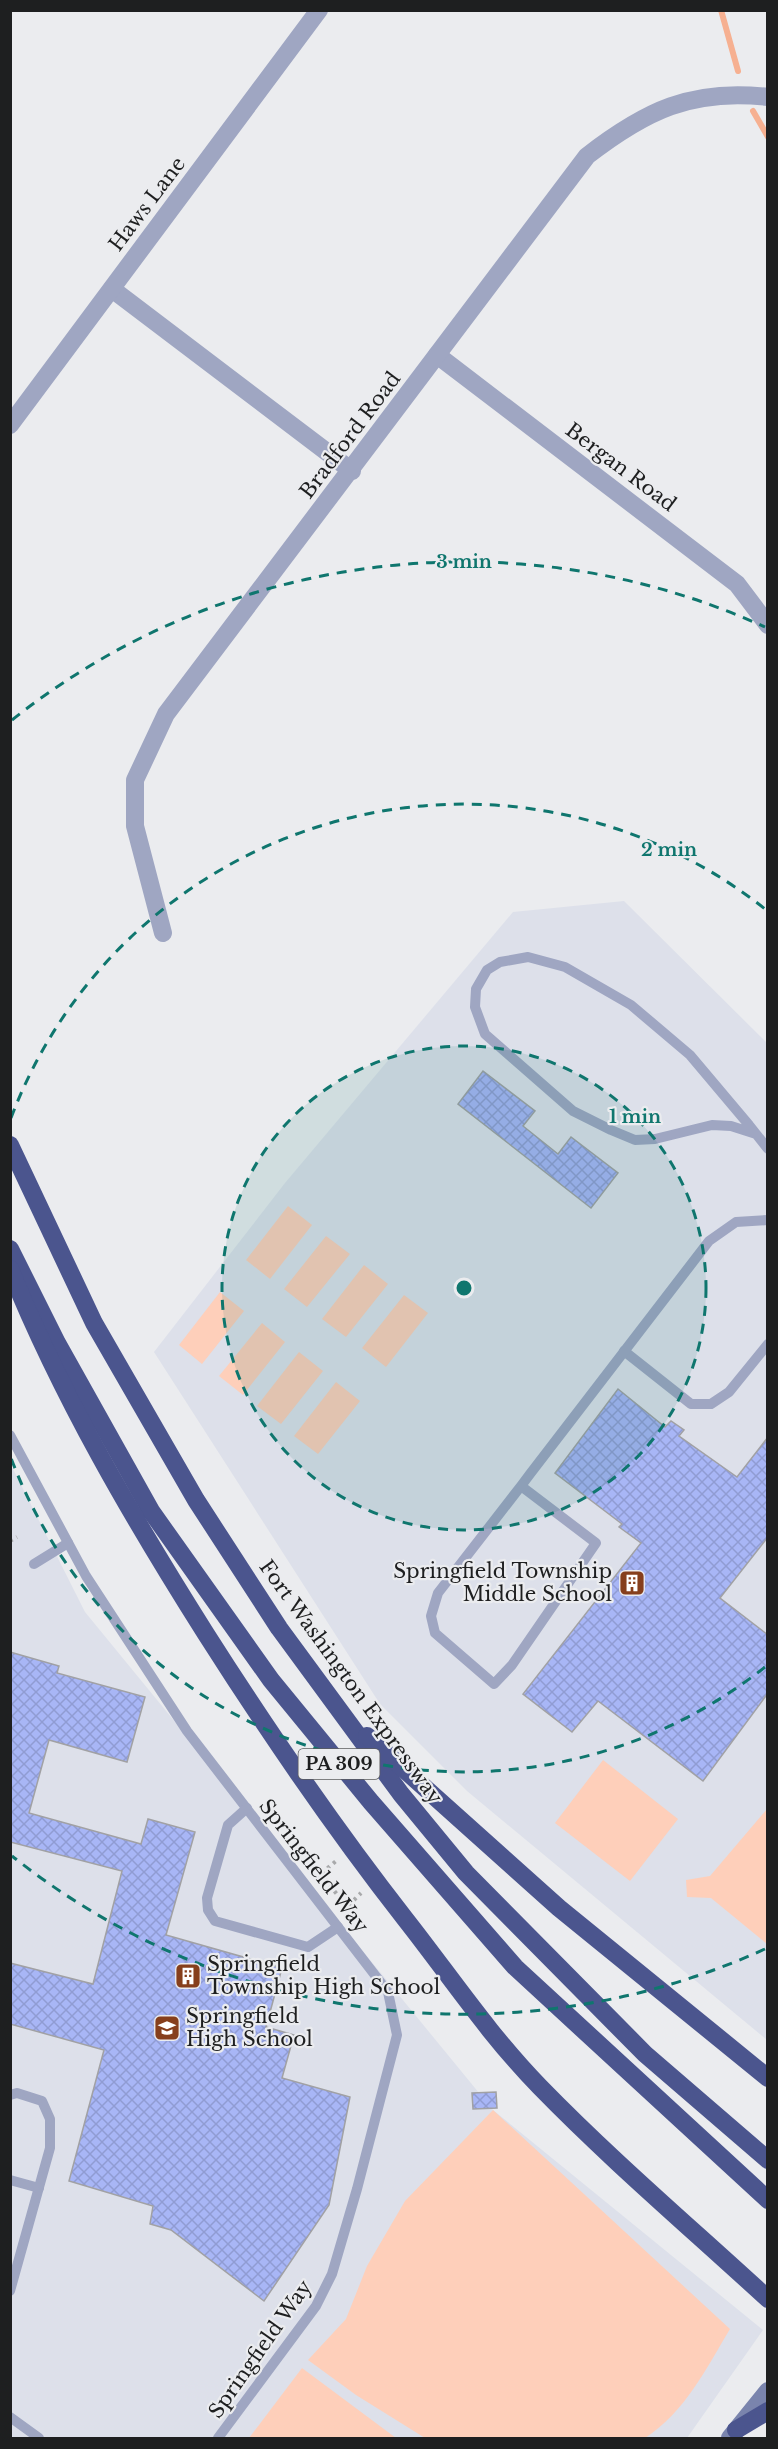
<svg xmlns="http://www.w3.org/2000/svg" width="778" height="2449" viewBox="0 0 778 2449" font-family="'Libre Baskerville',serif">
<defs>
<pattern id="building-cross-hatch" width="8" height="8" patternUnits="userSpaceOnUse" patternTransform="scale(1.5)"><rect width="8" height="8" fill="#a8b6f6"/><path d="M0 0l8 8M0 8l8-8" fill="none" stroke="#909cd3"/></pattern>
</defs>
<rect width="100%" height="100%" fill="#ebecef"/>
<g fill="#dde0ea">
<path d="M 624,901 L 767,1043 L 767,2040 L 467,1791 L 380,1704 L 154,1352 L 285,1183 L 513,912 Z"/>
<path d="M 10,1463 L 85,1612 L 493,2110 L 763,2330 L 687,2438 L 11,2438 Z"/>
</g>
<g fill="#fecfba">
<path d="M 288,1206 L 312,1225 L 270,1279 L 246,1260 Z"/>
<path d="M 326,1236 L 350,1254 L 307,1307 L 284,1289 Z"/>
<path d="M 364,1265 L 388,1284 L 346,1337 L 322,1319 Z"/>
<path d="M 220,1292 L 244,1311 L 202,1364 L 179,1345 Z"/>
<path d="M 404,1295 L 428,1313 L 386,1367 L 362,1348 Z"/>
<path d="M 262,1323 L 285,1342 L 243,1395 L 219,1376 Z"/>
<path d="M 299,1352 L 323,1371 L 281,1424 L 257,1406 Z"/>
<path d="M 336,1382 L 360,1401 L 318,1454 L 294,1436 Z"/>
<path d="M 603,1760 L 678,1819 L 630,1881 L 555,1823 Z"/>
<path d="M 767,1809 L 767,1944 L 711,1898 L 687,1897 L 686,1880 L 710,1876 Z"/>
<path d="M 493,2110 L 730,2329 C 706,2369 685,2412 645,2438 L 425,2438 L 356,2395 L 308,2360 L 346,2319 L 367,2266 L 405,2201 Z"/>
<path d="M 302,2368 L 396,2438 L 249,2438 Z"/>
</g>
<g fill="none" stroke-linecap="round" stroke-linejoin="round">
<g stroke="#f6b091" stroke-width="6">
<path d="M 721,10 L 738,71"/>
<path d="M 753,111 L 768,137"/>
</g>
</g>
<g fill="url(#building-cross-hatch)" stroke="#a1a1a4" stroke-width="1.5">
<path d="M 483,1071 L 535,1111 L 523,1126 L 558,1154 L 571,1137 L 618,1173 L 591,1208 L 458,1104 Z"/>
<path d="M 618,1389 L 665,1427 L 671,1421 L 684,1430 L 679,1436 L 737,1477 L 768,1437 L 768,1537 L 720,1598 L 768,1635 L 768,1693 L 703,1781 L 598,1701 L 572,1732 L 523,1694 L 641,1543 L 619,1527 L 622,1524 L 555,1473 Z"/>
<path d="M 10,1652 L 59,1666 L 57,1673 L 145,1697 L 127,1762 L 49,1740 L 29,1813 L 141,1844 L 148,1819 L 195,1832 L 166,1935 L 282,1968 L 266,2027 L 294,2035 L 282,2078 L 350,2097 L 329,2205 L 264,2301 L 171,2230 L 150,2224 L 153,2206 L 69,2181 L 104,2050 L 10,2024 L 10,1963 L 93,1984 L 122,1871 L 10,1842 Z"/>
<path d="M 496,2092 L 497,2108 L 473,2109 L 472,2093 Z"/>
</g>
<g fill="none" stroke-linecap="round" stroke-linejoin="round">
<g stroke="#a8a9ab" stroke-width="4" stroke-dasharray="3 4.5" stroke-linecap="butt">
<path d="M 10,1541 L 17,1537"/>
<path d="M 302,1850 L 347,1907 L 361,1893"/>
<path d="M 316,1878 L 336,1861 L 338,1864"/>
</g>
<g stroke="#9fa6c2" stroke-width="10">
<path d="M 756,1134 L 731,1126 L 712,1125 L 655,1139 L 635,1140 L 611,1130 L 573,1111 L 485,1034 L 475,1007 L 476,989 L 487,970 L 500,962 L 528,957 L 565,967 L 631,1005 L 690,1055 L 749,1125 L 768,1149"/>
<path d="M 624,1351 L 691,1404 L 711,1404 L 729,1392 L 768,1344"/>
<path d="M 10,1435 L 86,1576 L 187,1731 L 388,1992 L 397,2035 L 357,2189 L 332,2274 L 316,2306 L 218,2438"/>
<path d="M 521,1486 L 596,1543 L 512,1665 L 494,1684 L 435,1633 L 431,1616 L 438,1593 L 521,1486 L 530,1474 L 709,1241 L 736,1222 L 768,1220"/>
<path d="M 34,1564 L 68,1543"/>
<path d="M 247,1808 L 228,1825 L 207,1898 L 208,1910 L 215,1921 L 308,1947 L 338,1927"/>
<path d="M 10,2095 L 17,2093 L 42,2101 L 50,2119 L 50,2148 L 10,2291"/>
<path d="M 10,2180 L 39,2188"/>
<path d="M 10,2417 L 39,2438"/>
</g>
<g stroke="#9fa6c2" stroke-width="18">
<path d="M 112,289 L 352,471"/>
<path d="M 437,355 L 737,584 L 768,625"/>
<path d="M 10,425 L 319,10"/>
<path d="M 163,933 L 135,826 L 135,780 L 166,714 L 587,156 C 645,111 692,88 768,97"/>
</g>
<path stroke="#7a84ad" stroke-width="18" d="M 730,2438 L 768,2391"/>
<g stroke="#4b558e" stroke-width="18">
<path d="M 10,1145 L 94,1323 L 196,1500 L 279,1628 L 401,1794 L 466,1873 L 645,2054 L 768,2160"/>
<path d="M 10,1249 L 57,1343 L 151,1511 L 271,1680 L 371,1802 L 515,1967 L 768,2200"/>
<path d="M 10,1269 C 62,1397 132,1517 206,1634 C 269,1733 334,1828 406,1920 C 450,1976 490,2036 540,2087 C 612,2161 692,2229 768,2299"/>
<path d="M 367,1736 L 559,1908 L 768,2078"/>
<path d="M 736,2430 L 768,2411"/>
</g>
</g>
<circle cx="464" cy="1288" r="242" fill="#0f766e" fill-opacity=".12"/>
<g fill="none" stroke="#0f766e" stroke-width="3" stroke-dasharray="10 8">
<circle cx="464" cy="1288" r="242"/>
<path d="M765 1667A484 484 0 0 1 11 1458M11 1118A484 484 0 0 1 765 909"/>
<path d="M765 1949A726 726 0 0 1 12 1856M12 720A726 726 0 0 1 765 627"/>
</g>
<defs>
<symbol id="building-square" viewBox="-11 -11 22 22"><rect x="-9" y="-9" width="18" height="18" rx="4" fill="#863f1c" stroke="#ebecef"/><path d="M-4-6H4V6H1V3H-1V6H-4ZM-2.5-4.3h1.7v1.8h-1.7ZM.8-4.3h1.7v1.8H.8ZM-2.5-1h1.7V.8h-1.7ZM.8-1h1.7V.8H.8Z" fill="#fff"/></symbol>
<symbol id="school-square" viewBox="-11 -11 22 22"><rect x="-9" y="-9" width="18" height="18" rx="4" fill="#863f1c" stroke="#ebecef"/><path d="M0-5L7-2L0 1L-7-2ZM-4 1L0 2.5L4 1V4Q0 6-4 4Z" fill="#fff"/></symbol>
</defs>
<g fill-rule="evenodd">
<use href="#building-square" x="617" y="1568" width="30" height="30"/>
<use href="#building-square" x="173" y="1961" width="30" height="30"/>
<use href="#school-square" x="152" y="2013" width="30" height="30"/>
</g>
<g text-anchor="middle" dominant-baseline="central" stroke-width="4.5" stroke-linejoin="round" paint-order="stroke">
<rect fill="#ebecef" stroke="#5c5c5e" stroke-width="1.5" x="298.5" y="1749" width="81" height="30" rx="4.5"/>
<g font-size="18" font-weight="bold" fill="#1e1f20">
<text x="339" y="1764">PA 309</text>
</g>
<g font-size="20" fill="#1e1f20" stroke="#ebecef">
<text transform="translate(147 204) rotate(-53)">Haws Lane</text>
<text transform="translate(350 435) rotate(-53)">Bradford Road</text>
<text transform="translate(621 467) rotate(37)">Bergan Road</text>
<text transform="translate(351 1682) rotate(54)">Fort Washington Expressway</text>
<text transform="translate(314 1866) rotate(52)">Springfield Way</text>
<text transform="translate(260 2349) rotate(-55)">Springfield Way</text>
</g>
<g font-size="20" fill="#1e1f20" stroke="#ebecef" text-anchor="start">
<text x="612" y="1571" text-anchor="end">Springfield Township<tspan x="612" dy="23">Middle School</tspan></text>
<text x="207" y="1964">Springfield<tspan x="207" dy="23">Township High School</tspan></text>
<text x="186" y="2016">Springfield<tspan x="186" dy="23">High School</tspan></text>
</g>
</g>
<circle cx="464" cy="1288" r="9" fill="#0f766e" stroke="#ebecef" stroke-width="3"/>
<g font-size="18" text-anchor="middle" font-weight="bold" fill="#0f766e" stroke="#ebecef" stroke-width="4.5" stroke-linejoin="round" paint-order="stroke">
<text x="464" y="568">3 min</text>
<text x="669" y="856">2 min</text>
<text x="635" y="1123">1 min</text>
</g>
<rect width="778" height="2449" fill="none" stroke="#1e1f20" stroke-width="24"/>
</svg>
